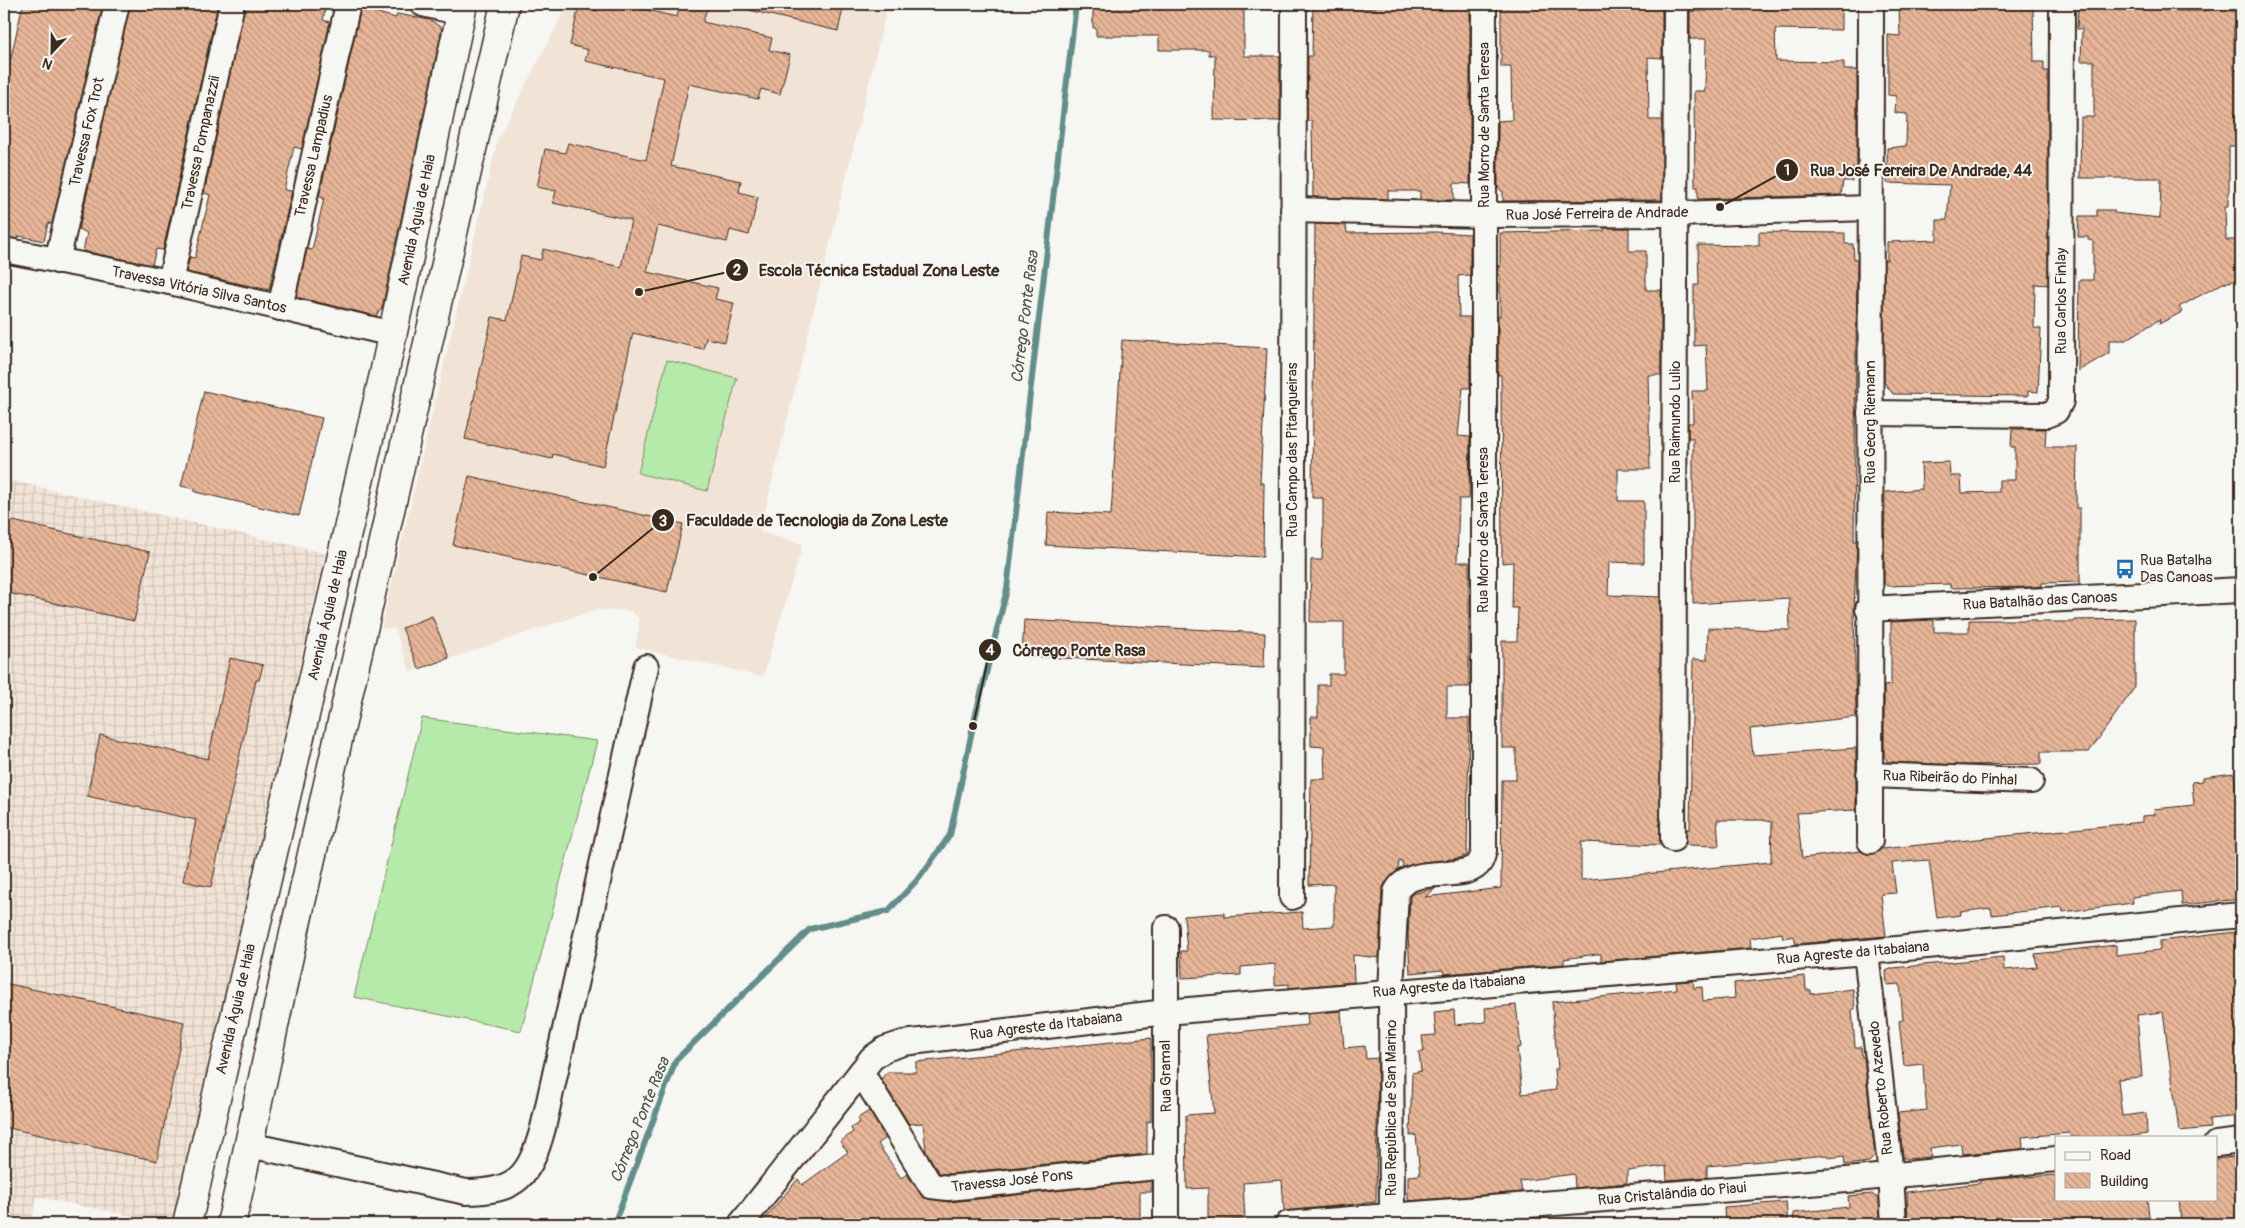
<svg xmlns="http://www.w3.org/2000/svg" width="2245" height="1228" viewBox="0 0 2245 1228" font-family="Pangolin,sans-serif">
<defs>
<pattern id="industrial-grid" width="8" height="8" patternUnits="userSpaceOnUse" patternTransform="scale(1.25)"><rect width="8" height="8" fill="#f2e3d7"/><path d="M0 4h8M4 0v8" fill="none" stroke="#d0c3b8"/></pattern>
<pattern id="building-back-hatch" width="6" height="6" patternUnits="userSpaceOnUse" patternTransform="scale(1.25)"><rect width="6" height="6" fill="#e8b699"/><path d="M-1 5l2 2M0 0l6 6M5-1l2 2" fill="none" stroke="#bd947c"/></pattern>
</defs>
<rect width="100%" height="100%" fill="#f6f6f2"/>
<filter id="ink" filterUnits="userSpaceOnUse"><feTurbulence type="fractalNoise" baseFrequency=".02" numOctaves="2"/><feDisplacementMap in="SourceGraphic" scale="10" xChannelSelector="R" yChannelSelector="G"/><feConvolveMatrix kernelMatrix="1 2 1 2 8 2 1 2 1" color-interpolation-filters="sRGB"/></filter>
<g filter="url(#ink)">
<path fill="#f2e3d7" d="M 568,4 L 888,4 L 760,532 L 803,544 L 763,677 L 635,647 L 639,628 L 638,618 L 631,611 L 594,610 L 410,672 L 395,629 L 381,628 L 498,138 Z"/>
<path fill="url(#industrial-grid)" d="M 4,479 L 325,553 L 174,1224 L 37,1197 L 31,1224 L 4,1224 Z"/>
<g fill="#b6eaaa" stroke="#788a64">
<path d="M 667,360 L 737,378 L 707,491 L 638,473 Z"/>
<path d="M 422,718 L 597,741 L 521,1031 L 354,997 Z"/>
</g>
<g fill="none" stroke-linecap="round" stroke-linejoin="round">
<path stroke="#638d8b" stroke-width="6" d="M 614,1224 L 676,1060 L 810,929 L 888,911 L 920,877 L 950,835 L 973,726 L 1007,589 L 1076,4"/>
</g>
<g fill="url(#building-back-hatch)" stroke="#3b2a1e">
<path d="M 23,4 L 103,4 L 52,224 L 48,223 L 44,241 L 19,236 L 18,239 L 4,237 L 4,88 Z"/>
<path d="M 130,4 L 218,4 L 163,250 L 156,249 L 152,265 L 83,251 L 87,233 L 79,229 Z"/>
<path d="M 245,4 L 326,4 L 323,20 L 330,22 L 302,149 L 294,147 L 284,190 L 292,191 L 269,290 L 186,272 L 190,257 L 195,258 L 210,195 L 204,193 Z"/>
<path d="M 599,4 L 620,4 L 677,17 L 680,4 L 708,4 L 703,22 L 772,38 L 769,50 L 790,55 L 780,94 L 761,89 L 758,99 L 689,84 L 671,166 L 741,181 L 739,192 L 758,197 L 749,235 L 730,230 L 727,242 L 658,226 L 647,272 L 718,288 L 715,299 L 734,303 L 725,342 L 706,338 L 703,349 L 633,333 L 603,466 L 553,454 L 552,459 L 465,439 L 492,317 L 507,320 L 521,256 L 541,260 L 543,249 L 621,267 L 631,220 L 553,203 L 556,191 L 537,187 L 545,149 L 565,153 L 568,143 L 646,160 L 664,78 L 585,61 L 588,50 L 570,45 L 579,6 L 597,11 Z"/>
<path d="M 750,4 L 844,4 L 838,31 L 749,10 Z"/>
<path d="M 1244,4 L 1244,56 L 1280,56 L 1280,121 L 1214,120 L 1215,55 L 1209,55 L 1209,50 L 1159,50 L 1159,36 L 1096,36 L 1096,28 L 1093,28 L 1093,5 Z"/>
<path d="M 1313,4 L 1344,4 L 1344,8 L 1376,8 L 1376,4 L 1470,4 L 1470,184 L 1454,183 L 1454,200 L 1420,200 L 1420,191 L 1388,191 L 1388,199 L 1313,197 L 1312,121 L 1307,121 L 1308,56 L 1312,56 Z"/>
<path d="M 1501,4 L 1662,4 L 1662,58 L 1648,57 L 1649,120 L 1662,120 L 1662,200 L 1503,201 L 1503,192 L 1498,188 L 1498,121 L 1512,120 L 1511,67 L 1501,67 Z"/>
<path d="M 1707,4 L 1841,4 L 1841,30 L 1775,29 L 1776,61 L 1844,62 L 1844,70 L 1857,70 L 1857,169 L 1852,168 L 1852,181 L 1843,181 L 1841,195 L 1698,199 L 1698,187 L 1695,187 L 1694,91 L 1705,91 L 1706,39 L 1690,39 L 1690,11 L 1707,11 Z"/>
<path d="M 1899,4 L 1967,6 L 1967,4 L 2033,4 L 2034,62 L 2044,62 L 2044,71 L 2048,71 L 2048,285 L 2035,284 L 2034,328 L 2041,329 L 2038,392 L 2028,391 L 2028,396 L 1893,394 L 1884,382 L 1884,260 L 1887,260 L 1887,242 L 1937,240 L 1937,220 L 1947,220 L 1950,185 L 1887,183 L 1887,148 L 1906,146 L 1907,114 L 1895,113 L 1896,96 L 1888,95 L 1888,35 L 1900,36 Z"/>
<path d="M 2078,4 L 2161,4 L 2161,10 L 2184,11 L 2207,11 L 2207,4 L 2227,4 L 2227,11 L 2241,11 L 2241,25 L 2234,26 L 2234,70 L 2241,71 L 2241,146 L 2229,146 L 2229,192 L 2228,192 L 2228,206 L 2225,206 L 2226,240 L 2239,240 L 2238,280 L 2223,283 L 2179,307 L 2182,312 L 2159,324 L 2160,319 L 2126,340 L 2109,340 L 2109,353 L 2078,371 L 2079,280 L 2093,280 L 2093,241 L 2088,240 L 2088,237 L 2078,237 L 2079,216 L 2097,216 L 2097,210 L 2114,210 L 2114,213 L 2160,218 L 2161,178 L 2080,178 L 2081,117 L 2094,117 L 2094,61 L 2081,61 L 2082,29 L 2077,29 Z"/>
<path d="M 363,9 L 396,18 L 397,14 L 430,20 L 442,28 L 382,308 L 376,316 L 296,297 L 307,249 L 312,250 L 322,207 L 324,198 L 319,197 L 360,12 Z"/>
<path d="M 1315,224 L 1346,225 L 1347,233 L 1436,232 L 1470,234 L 1470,275 L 1458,276 L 1459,317 L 1470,317 L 1470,388 L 1463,388 L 1458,436 L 1470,437 L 1469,499 L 1459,499 L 1457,562 L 1469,562 L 1469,687 L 1447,687 L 1447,718 L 1469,718 L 1467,855 L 1460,858 L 1423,862 L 1403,868 L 1402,862 L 1399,861 L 1398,871 L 1385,883 L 1382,891 L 1379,958 L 1353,955 L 1354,982 L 1289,988 L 1289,984 L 1275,985 L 1275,964 L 1241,967 L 1241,975 L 1182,978 L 1181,951 L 1187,951 L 1184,916 L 1224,913 L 1224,917 L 1302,912 L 1303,928 L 1334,926 L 1334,884 L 1309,885 L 1311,779 L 1325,779 L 1324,747 L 1311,746 L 1311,717 L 1318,717 L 1318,685 L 1329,685 L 1329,674 L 1344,674 L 1344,622 L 1310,622 L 1311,560 L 1322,560 L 1323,532 L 1323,498 L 1312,498 Z"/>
<path d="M 1604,228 L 1629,228 L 1629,251 L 1646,251 L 1646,290 L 1661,290 L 1661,375 L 1648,375 L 1650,469 L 1618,469 L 1618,501 L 1644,501 L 1644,563 L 1609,562 L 1608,595 L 1660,597 L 1661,845 L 1581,842 L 1581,880 L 1771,862 L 1772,822 L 1762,820 L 1717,820 L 1719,846 L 1685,845 L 1687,829 L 1690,829 L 1693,659 L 1707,660 L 1708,628 L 1790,630 L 1789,598 L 1693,604 L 1693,438 L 1688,438 L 1688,423 L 1693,423 L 1692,391 L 1708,391 L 1706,345 L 1694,346 L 1694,285 L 1699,285 L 1698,245 L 1759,246 L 1759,232 L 1845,233 L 1845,244 L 1853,244 L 1854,259 L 1857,259 L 1854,541 L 1857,541 L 1854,609 L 1856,717 L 1750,729 L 1753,755 L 1856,748 L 1856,810 L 1797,813 L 1802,858 L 1861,851 L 1870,855 L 1881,849 L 2142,822 L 2142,816 L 2155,815 L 2154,809 L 2194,805 L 2192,782 L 2203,781 L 2203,777 L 2234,773 L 2238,812 L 2241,812 L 2241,899 L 2182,905 L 2181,891 L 2132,897 L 2133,903 L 2063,912 L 2062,907 L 1992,915 L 1991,908 L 1960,912 L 1961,915 L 1937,918 L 1929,860 L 1892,863 L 1896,893 L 1881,894 L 1886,936 L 1796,944 L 1794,936 L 1783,938 L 1782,933 L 1750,938 L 1751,948 L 1601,961 L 1601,954 L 1596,954 L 1564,959 L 1564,964 L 1444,974 L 1443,970 L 1410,973 L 1408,935 L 1410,897 L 1412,894 L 1436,888 L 1425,897 L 1501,888 L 1502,780 L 1516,780 L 1516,748 L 1502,748 L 1502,641 L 1517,641 L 1518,608 L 1512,608 L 1513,562 L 1502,563 L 1501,375 L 1498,375 L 1498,316 L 1500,316 L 1500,275 L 1498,275 L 1498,265 L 1500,268 L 1500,233 L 1604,231 Z"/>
<path d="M 1122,340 L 1267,348 L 1260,483 L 1264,483 L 1263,557 L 1046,545 L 1048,512 L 1111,515 Z"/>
<path d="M 204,391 L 322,418 L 299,516 L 195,492 L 195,489 L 181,486 Z"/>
<path d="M 2012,429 L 2046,429 L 2045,447 L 2077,447 L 2076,508 L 2080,508 L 2080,582 L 2042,583 L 2042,586 L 2032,587 L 1950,588 L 1950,584 L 1887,586 L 1884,583 L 1885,492 L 1922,489 L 1921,463 L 1949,462 L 1950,476 L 1961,476 L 1962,493 L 1999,492 L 1999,480 L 2015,480 L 2015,447 L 2011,447 Z"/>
<path d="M 469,476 L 683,524 L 667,592 L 453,545 Z"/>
<path d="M 4,519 L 150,552 L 134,621 L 4,592 Z"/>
<path d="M 432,616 L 449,658 L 419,669 L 402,628 Z"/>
<path d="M 2135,619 L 2135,687 L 2089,752 L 2041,752 L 2041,764 L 1962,765 L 1888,762 L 1884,756 L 1884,686 L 1891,685 L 1891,622 L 1934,620 L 1934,632 L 1969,632 L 1969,620 L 2035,620 L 2035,622 L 2074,622 L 2074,620 Z"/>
<path d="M 1024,620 L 1265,633 L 1264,668 L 1022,656 Z"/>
<path d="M 230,658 L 263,665 L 259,680 L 256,680 L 211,887 L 183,881 L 196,820 L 87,796 L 100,735 L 208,759 Z"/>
<path d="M 2236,932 L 2241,980 L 2241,1116 L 2209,1119 L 2210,1128 L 2179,1131 L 2163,1012 L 2137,1015 L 2142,1077 L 2118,1079 L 2122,1116 L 2146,1113 L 2147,1134 L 2125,1137 L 2070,1137 L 2069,1133 L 2022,1137 L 2023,1147 L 2020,1149 L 1962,1154 L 1961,1144 L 1930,1148 L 1931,1157 L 1906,1159 L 1903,1157 L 1898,1113 L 1927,1110 L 1924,1082 L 1923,1064 L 1904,1066 L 1899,1021 L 1903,1020 L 1900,984 L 1887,985 L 1886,971 L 1893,968 L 2003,957 L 2004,970 L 2037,967 L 2035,954 L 2116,945 L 2116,955 L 2160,950 L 2160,941 Z"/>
<path d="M 1805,976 L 1806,990 L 1811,990 L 1811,994 L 1853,989 L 1855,1009 L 1852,1009 L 1855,1047 L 1861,1047 L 1862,1057 L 1864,1057 L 1875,1156 L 1869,1162 L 1845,1165 L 1844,1156 L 1828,1158 L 1827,1155 L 1752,1162 L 1707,1166 L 1707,1177 L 1667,1180 L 1666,1166 L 1627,1171 L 1627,1183 L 1575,1188 L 1574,1174 L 1520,1181 L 1522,1192 L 1408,1201 L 1408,1176 L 1420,1175 L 1416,1135 L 1410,1136 L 1412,1073 L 1421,1071 L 1419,1052 L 1424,1052 L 1422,1036 L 1436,1035 L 1434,1012 L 1454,1010 L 1455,1025 L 1486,1022 L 1485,1008 L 1516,1005 L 1521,1047 L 1517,1048 L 1522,1094 L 1556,1090 L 1554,1069 L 1558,1069 L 1552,1002 L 1677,989 L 1676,982 L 1693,981 L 1694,988 L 1702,987 L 1703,1001 L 1735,998 L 1734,983 Z"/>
<path d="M 4,983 L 184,1022 L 157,1161 L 4,1127 Z"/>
<path d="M 1341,1011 L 1344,1048 L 1365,1046 L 1366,1059 L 1378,1058 L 1376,1202 L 1284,1211 L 1282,1180 L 1243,1183 L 1245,1219 L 1208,1222 L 1208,1188 L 1187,1189 L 1186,1115 L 1214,1113 L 1206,1035 L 1308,1025 L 1307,1014 Z"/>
<path d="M 1151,1038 L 1151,1122 L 1147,1121 L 1147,1154 L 948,1174 L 939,1173 L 926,1151 L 923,1123 L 909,1124 L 881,1079 L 887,1072 L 916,1072 L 916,1062 Z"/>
<path d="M 869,1111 L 886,1138 L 878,1144 L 901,1178 L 907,1174 L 924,1198 L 949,1202 L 1151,1181 L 1151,1192 L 1140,1192 L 1140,1224 L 760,1224 L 798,1179 L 802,1185 L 848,1152 L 840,1142 L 853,1132 L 851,1128 L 860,1122 L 858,1118 Z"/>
<path d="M 2235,1157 L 2241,1224 L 2181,1224 L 2179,1199 L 2216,1199 L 2216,1159 Z"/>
<path d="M 2056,1175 L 2056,1199 L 2147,1199 L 2150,1224 L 1908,1224 L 1907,1192 L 1980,1183 L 1980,1180 Z"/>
<path d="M 1872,1194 L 1879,1199 L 1880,1224 L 1794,1224 L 1793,1213 L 1849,1207 L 1848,1196 Z"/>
<path d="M 1786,1202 L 1788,1224 L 1725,1224 L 1724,1207 Z"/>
</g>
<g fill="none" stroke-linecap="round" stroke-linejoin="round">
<defs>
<g id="street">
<path d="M 423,4 L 461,13"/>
<path d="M 1293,210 L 1484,215 L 1676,214 L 1870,208"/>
<path d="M 4,250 L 170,282 L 393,334"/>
<path d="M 57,261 L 117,4"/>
<path d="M 170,282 L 232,4"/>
<path d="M 280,308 L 348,4"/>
<path d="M 1870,413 L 2046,415 L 2056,411 L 2061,401 L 2062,4"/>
<path d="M 1868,609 L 2241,590"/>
<path d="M 1869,775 L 2031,781"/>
<path d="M 1673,839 L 1676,4"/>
<path d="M 1870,841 L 1871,4"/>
<path d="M 1292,897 L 1294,4"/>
<path d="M 1166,928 L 1166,1224"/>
<path d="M 1866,952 L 1891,1175 L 1894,1224"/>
<path d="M 861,1072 L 931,1186 L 948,1188 L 1167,1166"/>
<path d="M 2216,1144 L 2241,1141"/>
<path d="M 249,1145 L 466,1192 C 517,1192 530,1176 543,1128 L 646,667"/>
<path d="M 741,1224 L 872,1058 L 885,1049 L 903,1043 L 1166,1012 L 1866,952 L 2241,915"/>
<path d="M 1288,1224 L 1847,1180 L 2056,1159"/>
<path d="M 1392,1224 L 1391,991 L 1396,892 C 1411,862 1467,884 1480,862 C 1482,859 1483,854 1484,851 L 1484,4"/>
</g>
<g id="secondary">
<path d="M 187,1224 L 384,374 L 463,4"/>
<path d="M 231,1224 C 254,1126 273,1027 295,929 C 367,621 434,312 505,4"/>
</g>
</defs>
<use href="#street" stroke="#3b2a1e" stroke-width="28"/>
<use href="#secondary" stroke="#3b2a1e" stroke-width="31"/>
<use href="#street" stroke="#f6f6f2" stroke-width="24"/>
<use href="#secondary" stroke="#f6f6f2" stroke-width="28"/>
</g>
</g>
<defs>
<symbol id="bus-bare" viewBox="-9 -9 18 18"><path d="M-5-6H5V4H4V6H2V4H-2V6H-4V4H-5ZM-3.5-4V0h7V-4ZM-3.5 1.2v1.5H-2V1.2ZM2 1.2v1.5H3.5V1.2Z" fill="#1f6fb2" stroke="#f6f6f2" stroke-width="2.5" paint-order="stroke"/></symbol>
</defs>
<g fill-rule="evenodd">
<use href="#bus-bare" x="2111" y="555" width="28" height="28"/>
</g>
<g text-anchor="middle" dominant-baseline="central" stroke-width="4" stroke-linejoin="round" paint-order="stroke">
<g font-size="15" fill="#3b2a1e" stroke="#f6f6f2">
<text transform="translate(1484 125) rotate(-90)">Rua Morro de Santa Teresa</text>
<text transform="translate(87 132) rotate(-77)">Travessa Fox Trot</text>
<text transform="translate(201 143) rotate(-78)">Travessa Pompanazzii</text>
<text transform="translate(314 156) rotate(-77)">Travessa Lampadius</text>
<text transform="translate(1597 214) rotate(-1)">Rua José Ferreira de Andrade</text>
<text transform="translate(417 220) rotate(-78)">Avenida Águia de Haia</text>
<text transform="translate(199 290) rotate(12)">Travessa Vitória Silva Santos</text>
<text transform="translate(2061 301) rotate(-90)">Rua Carlos Finlay</text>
<text transform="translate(1675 422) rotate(-90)">Rua Raimundo Lulio</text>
<text transform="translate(1870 422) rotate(-90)">Rua Georg Riemann</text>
<text transform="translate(1292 450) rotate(-90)">Rua Campo das Pitangueiras</text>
<text transform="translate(1483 530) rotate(-90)">Rua Morro de Santa Teresa</text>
<text transform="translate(2040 601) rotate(-3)">Rua Batalhão das Canoas</text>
<text transform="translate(328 615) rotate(-77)">Avenida Águia de Haia</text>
<text transform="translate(1950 778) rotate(2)">Rua Ribeirão do Pinhal</text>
<text transform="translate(1853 953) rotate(-5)">Rua Agreste da Itabaiana</text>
<text transform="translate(1449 986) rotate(-5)">Rua Agreste da Itabaiana</text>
<text transform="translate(236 1009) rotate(-77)">Avenida Águia de Haia</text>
<text transform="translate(1046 1026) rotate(-7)">Rua Agreste da Itabaiana</text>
<text transform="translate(1166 1076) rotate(-91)">Rua Gramal</text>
<text transform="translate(1881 1088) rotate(-96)">Rua Roberto Azevedo</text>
<text transform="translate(1391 1108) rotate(-90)">Rua República de San Marino</text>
<text transform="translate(1012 1181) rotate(-6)">Travessa José Pons</text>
<text transform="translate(1672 1194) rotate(-5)">Rua Cristalândia do Piaui</text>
</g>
<g font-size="15" fill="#3b2a1e" stroke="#f6f6f2" text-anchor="start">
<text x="2140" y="560">Rua Batalha<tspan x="2140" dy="17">Das Canoas</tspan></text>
</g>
<g font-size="16" font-style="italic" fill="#4c534c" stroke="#f6f6f2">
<text transform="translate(1025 317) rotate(-83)">Córrego Ponte Rasa</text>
<text transform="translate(640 1120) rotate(-68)">Córrego Ponte Rasa</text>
</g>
</g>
<path fill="none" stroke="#3b2a1e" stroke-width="2" d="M1720 207L1787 170M639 292L737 270M593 577L663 520M973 726L990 650"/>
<g fill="#3b2a1e" stroke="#f6f6f2" stroke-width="2">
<circle cx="1720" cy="207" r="5"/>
<circle cx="639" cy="292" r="5"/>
<circle cx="593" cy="577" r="5"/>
<circle cx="973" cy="726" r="5"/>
<circle cx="1787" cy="170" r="12"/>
<circle cx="737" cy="270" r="12"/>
<circle cx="663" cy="520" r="12"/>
<circle cx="990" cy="650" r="12"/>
</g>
<g font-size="15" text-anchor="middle" font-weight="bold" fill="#fff">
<text x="1787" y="175">1</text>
<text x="737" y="275">2</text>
<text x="663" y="526">3</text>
<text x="990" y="655">4</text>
</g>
<g font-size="16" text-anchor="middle" font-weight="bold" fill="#3b2a1e" stroke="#f6f6f2" stroke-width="4" stroke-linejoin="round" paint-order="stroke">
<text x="1921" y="176">Rua José Ferreira De Andrade, 44</text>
<text x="879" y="276">Escola Técnica Estadual Zona Leste</text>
<text x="817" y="526">Faculdade de Tecnologia da Zona Leste</text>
<text x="1079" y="656">Córrego Ponte Rasa</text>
</g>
<rect width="2245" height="1228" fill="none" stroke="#f6f6f2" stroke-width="20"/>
<rect x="10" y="10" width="2225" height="1208" fill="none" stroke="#3b2a1e" stroke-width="2" filter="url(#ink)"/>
<rect x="2055" y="1136" width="162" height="65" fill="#f6f6f2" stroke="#aba49d"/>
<rect x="2065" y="1152" width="25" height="8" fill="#f6f6f2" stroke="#aba49d"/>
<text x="2100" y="1160" font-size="15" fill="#3b2a1e">Road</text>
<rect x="2065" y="1173" width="25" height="15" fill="url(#building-back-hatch)" stroke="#aba49d"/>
<text x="2100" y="1186" font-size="15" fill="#3b2a1e">Building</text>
<g transform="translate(52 52) rotate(202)" stroke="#f6f6f2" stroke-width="4" paint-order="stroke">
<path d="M0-4L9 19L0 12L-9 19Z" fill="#3b2a1e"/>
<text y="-8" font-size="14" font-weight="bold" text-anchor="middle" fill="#3b2a1e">N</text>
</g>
</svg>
